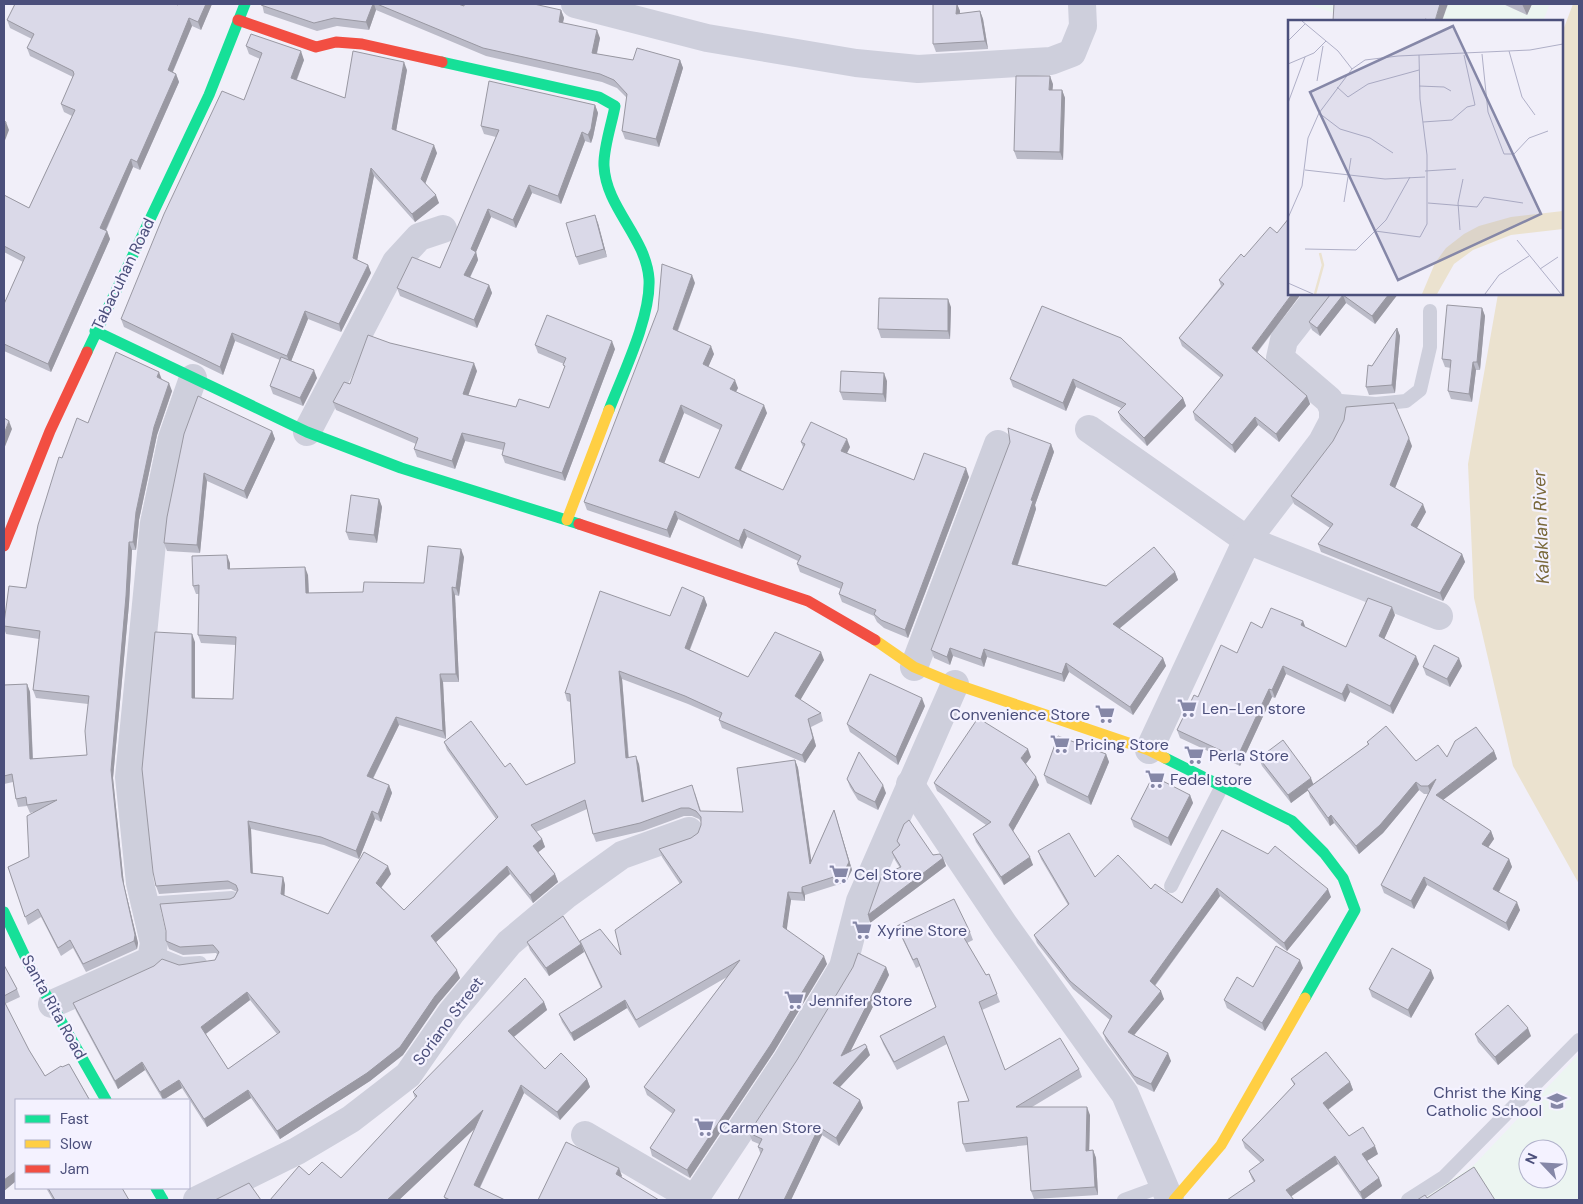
<svg xmlns="http://www.w3.org/2000/svg" width="1583" height="1204" viewBox="0 0 1583 1204" font-family="'DM Sans',sans-serif">
<rect width="100%" height="100%" fill="#f1eff9"/>
<g fill="#ecf5f1" fill-rule="evenodd">
<path d="M 1306,4 L 1550,4 L 1543,21 L 1360,21 Z"/>
<path d="M 1579,1054 L 1579,1200 L 1422,1200 L 1473,1166 ZM 1528,1149 L 1558,1149 L 1558,1179 L 1528,1179 Z"/>
</g>
<path fill="#ebe2cf" d="M 1573,4 L 1579,4 L 1579,884 L 1513,766 L 1474,598 L 1468,464 L 1498,294 L 1562,294 L 1562,33 Z"/>
<g fill="none" stroke-linecap="round" stroke-linejoin="round">
<g stroke="#cecfdc" stroke-width="14">
<path d="M 1329,400 L 1376,404 L 1406,401 L 1420,390 L 1430,347 L 1430,311"/>
<path d="M 1171,886 L 1222,786"/>
<path d="M 145,904 L 232,898"/>
<path d="M 152,952 L 182,964 L 200,963"/>
<path d="M 1124,1200 L 1162,1186"/>
<path d="M 1408,1200 L 1444,1177 L 1579,1040"/>
</g>
<g stroke="#cecfdc" stroke-width="28">
<path d="M 575,4 L 707,38 L 856,63 L 918,69 L 1051,61 L 1072,53 L 1083,26 L 1082,4"/>
<path d="M 1089,429 L 1247,540 L 1439,616"/>
<path d="M 307,432 L 396,262 L 419,237 L 443,229"/>
<path d="M 914,667 L 998,444"/>
<path d="M 1149,750 L 1247,540 L 1322,442 L 1333,421 L 1333,409 L 1329,400 L 1280,358 L 1284,340 L 1320,294"/>
<path d="M 910,784 L 1005,926 L 1125,1094 L 1170,1200"/>
<path d="M 52,1004 L 151,960 L 154,943 L 140,883 L 129,777 L 154,523 L 172,438 L 193,378"/>
<path d="M 585,1135 L 696,1200"/>
<path d="M 197,1200 L 297,1151 L 351,1119 L 408,1075 L 451,1013 L 509,943 L 565,896 L 622,855 L 689,831"/>
<path d="M 694,1200 L 787,1060 L 843,967 L 860,901 L 955,684"/>
</g>
<g stroke="#16e098" stroke-width="11">
<path d="M 442,62 L 599,97 L 615,106 C 612,123 603,149 604,166 C 606,208 646,237 649,279 C 651,317 623,374 609,410"/>
<path d="M 95,331 L 307,432 L 401,468 L 579,524"/>
<path d="M 87,352 L 209,95 L 245,4"/>
<path d="M 1165,758 L 1292,821 L 1324,853 L 1343,878 L 1355,910 L 1305,998"/>
<path d="M 4,912 L 29,965 L 106,1100"/>
<path d="M 156,1188 L 163,1200"/>
</g>
<g stroke="#ffcf43" stroke-width="11">
<path d="M 567,520 L 609,410"/>
<path d="M 875,640 L 914,667 L 955,684 L 1149,750 L 1165,758"/>
<path d="M 1174,1200 L 1221,1145 L 1305,998"/>
</g>
<g stroke="#f24e42" stroke-width="11">
<path d="M 238,20 L 316,47 L 336,42 L 362,44 L 442,62"/>
<path d="M 579,524 L 808,601 L 875,640"/>
<path d="M 4,546 L 50,431 L 87,352"/>
</g>
</g>
<g fill="#bbbbc8" fill-rule="evenodd">
<path d="M 212,4 L 201,30 L 192,26 L 173,72 L 176,74 L 179,82 L 140,170 L 133,167 L 106,231 L 107,231 L 110,239 L 51,372 L 4,351 L 4,304 L 23,262 L 4,252 L 4,195 L 29,208 L 72,116 L 64,112 L 61,104 L 73,77 L 30,56 L 27,48 L 32,39 L 10,28 L 7,20 L 178,5 Z"/>
<path d="M 262,4 L 458,4 L 464,6 L 561,10 L 564,18 L 563,23 L 600,38 L 597,54 L 633,60 L 680,60 L 683,68 L 659,147 L 625,139 L 622,131 L 627,98 L 617,88 L 602,82 L 486,56 L 376,10 L 369,30 L 337,26 L 317,31 L 264,13 Z"/>
<path d="M 957,4 L 960,11 L 960,14 L 980,11 L 983,19 L 988,49 L 936,52 L 933,44 Z"/>
<path d="M 1503,4 L 1532,4 L 1527,15 Z"/>
<path d="M 246,46 L 304,60 L 297,80 L 345,98 L 407,70 L 396,131 L 437,153 L 425,183 L 439,203 L 415,222 L 374,176 L 357,260 L 368,265 L 371,273 L 341,332 L 308,319 L 291,361 L 317,378 L 303,406 L 273,394 L 270,386 L 280,360 L 235,341 L 223,375 L 124,327 L 121,319 L 244,100 L 260,59 L 249,54 Z"/>
<path d="M 1053,84 L 1052,90 L 1062,90 L 1065,98 L 1063,160 L 1017,159 L 1014,151 Z"/>
<path d="M 595,105 L 598,113 L 593,137 L 591,143 L 585,141 L 561,204 L 532,193 L 516,228 L 491,217 L 476,252 L 478,260 L 470,278 L 489,285 L 492,293 L 477,328 L 400,296 L 397,288 L 440,268 L 496,137 L 484,134 L 481,126 Z"/>
<path d="M 598,223 L 607,257 L 579,265 L 576,257 Z"/>
<path d="M 1219,280 L 1301,294 L 1257,353 L 1307,396 L 1310,404 L 1279,442 L 1258,425 L 1235,453 L 1195,420 L 1193,412 L 1221,378 L 1182,346 L 1179,338 L 1221,286 Z"/>
<path d="M 695,283 L 678,331 L 714,354 L 708,367 L 738,388 L 736,392 L 767,413 L 741,470 L 783,490 L 803,447 L 801,442 L 850,447 L 847,453 L 914,480 L 969,477 L 908,638 L 884,628 L 877,622 L 874,616 L 842,602 L 839,594 L 841,589 L 800,572 L 797,564 L 798,561 L 747,537 L 742,549 L 678,519 L 670,538 L 587,510 L 584,502 ZM 684,413 L 720,430 L 699,478 L 664,463 Z"/>
<path d="M 1398,294 L 1375,324 L 1346,303 L 1320,336 L 1312,330 L 1309,322 L 1330,295 Z"/>
<path d="M 1042,306 L 1183,398 L 1186,406 L 1147,446 L 1121,420 L 1118,412 L 1121,408 L 1076,387 L 1066,411 L 1013,387 L 1010,379 Z"/>
<path d="M 951,307 L 950,339 L 881,338 L 878,329 Z"/>
<path d="M 1482,308 L 1485,316 L 1480,370 L 1476,370 L 1472,402 L 1451,399 L 1448,391 L 1451,368 L 1445,367 L 1442,359 Z"/>
<path d="M 1397,328 L 1400,336 L 1395,393 L 1369,395 L 1366,387 L 1372,366 Z"/>
<path d="M 390,343 L 477,371 L 468,395 L 516,407 L 549,408 L 565,368 L 564,364 L 538,353 L 535,345 L 615,349 L 565,481 L 505,463 L 502,455 L 503,450 L 465,441 L 455,469 L 417,457 L 414,449 L 416,444 L 336,410 L 333,402 Z"/>
<path d="M 161,379 L 172,391 L 157,435 L 139,520 L 136,550 L 132,550 L 129,604 L 113,778 L 124,885 L 138,943 L 137,949 L 86,972 L 73,948 L 61,956 L 41,917 L 28,925 L 8,867 L 29,857 L 34,812 L 30,813 L 27,806 L 18,807 L 16,799 L 13,782 L 4,784 L 4,685 L 27,684 L 30,692 L 33,759 L 87,755 L 88,704 L 36,698 L 33,690 L 39,639 L 6,634 L 4,628 L 4,623 L 26,588 L 62,458 L 88,423 Z"/>
<path d="M 887,381 L 886,402 L 843,400 L 840,392 Z"/>
<path d="M 272,431 L 275,439 L 247,499 L 207,481 L 200,553 L 167,551 L 164,543 L 184,434 Z"/>
<path d="M 1051,444 L 1054,452 L 1035,505 L 1036,509 L 1018,565 L 1106,586 L 1175,572 L 1178,580 L 1119,629 L 1163,658 L 1166,666 L 1133,715 L 1069,672 L 1064,682 L 987,657 L 984,667 L 953,656 L 950,665 L 934,658 L 931,650 Z"/>
<path d="M 1412,446 L 1395,488 L 1426,512 L 1417,528 L 1462,554 L 1465,562 L 1443,601 L 1321,552 L 1318,544 L 1330,528 L 1294,504 L 1291,496 Z"/>
<path d="M 379,499 L 382,507 L 377,543 L 349,540 L 346,532 Z"/>
<path d="M 464,557 L 459,596 L 455,595 L 459,682 L 443,682 L 446,739 L 399,725 L 373,779 L 389,785 L 392,793 L 381,822 L 375,819 L 359,859 L 324,845 L 251,829 L 253,873 L 283,877 L 285,885 L 284,896 L 328,914 L 391,874 L 381,887 L 404,910 L 496,819 L 447,750 L 444,742 L 505,767 L 526,785 L 575,763 L 570,702 L 567,701 L 565,693 L 670,616 L 704,597 L 707,605 L 690,650 L 748,677 L 824,660 L 800,700 L 821,713 L 823,721 L 811,727 L 816,746 L 805,763 L 722,728 L 719,720 L 720,718 L 688,704 L 622,679 L 629,758 L 639,764 L 644,801 L 695,793 L 701,811 L 743,812 L 795,760 L 798,768 L 811,861 L 834,810 L 852,870 L 846,882 L 805,895 L 805,901 L 791,900 L 786,929 L 827,964 L 774,1052 L 690,1178 L 652,1156 L 650,1148 L 673,1114 L 647,1095 L 644,1087 L 727,977 L 639,1028 L 627,1008 L 574,1041 L 562,1022 L 559,1014 L 601,988 L 583,949 L 584,952 L 549,976 L 530,950 L 527,942 L 581,944 L 621,955 L 680,884 L 662,857 L 659,849 L 691,838 L 698,833 L 701,825 L 701,822 L 699,819 L 692,816 L 684,816 L 643,831 L 596,842 L 593,834 L 587,809 L 536,832 L 542,839 L 545,847 L 538,852 L 555,874 L 558,882 L 533,903 L 510,874 L 436,942 L 460,978 L 438,1004 L 403,1055 L 370,1081 L 280,1139 L 251,1098 L 207,1127 L 182,1088 L 163,1100 L 145,1070 L 118,1089 L 76,1011 L 73,1003 L 179,965 L 215,960 L 217,954 L 216,953 L 183,955 L 169,949 L 166,941 L 230,899 L 234,897 L 237,892 L 231,889 L 159,894 L 156,886 L 195,642 L 195,698 L 233,699 L 236,645 L 201,643 L 198,635 L 199,594 L 196,594 L 193,586 L 230,563 L 230,569 L 308,575 L 309,593 L 363,592 L 424,583 ZM 250,1000 L 277,1034 L 228,1069 L 206,1034 Z"/>
<path d="M 1395,615 L 1384,639 L 1419,664 L 1393,714 L 1350,692 L 1345,702 L 1286,674 L 1275,698 L 1272,697 L 1240,766 L 1180,738 L 1177,730 L 1198,697 L 1237,653 L 1262,628 L 1303,621 L 1305,627 L 1346,647 Z"/>
<path d="M 1462,666 L 1450,687 L 1426,675 L 1423,667 Z"/>
<path d="M 925,706 L 898,765 L 850,732 L 847,724 Z"/>
<path d="M 1367,742 L 1416,761 L 1494,751 L 1497,759 L 1443,800 L 1491,831 L 1494,839 L 1488,847 L 1509,859 L 1512,867 L 1499,892 L 1520,910 L 1509,931 L 1427,885 L 1414,909 L 1384,893 L 1381,885 L 1428,794 L 1424,794 L 1419,790 L 1383,833 L 1359,854 L 1334,823 L 1330,826 L 1310,797 L 1308,790 L 1291,803 L 1262,766 L 1259,758 L 1313,784 L 1368,745 Z"/>
<path d="M 1106,754 L 1109,762 L 1091,805 L 1047,783 L 1044,775 Z"/>
<path d="M 1031,757 L 1026,764 L 1039,785 L 1013,831 L 1033,865 L 1004,885 L 976,842 L 973,834 L 986,825 L 937,791 L 934,783 Z"/>
<path d="M 847,779 L 886,793 L 878,810 L 858,800 L 850,787 Z"/>
<path d="M 1190,795 L 1193,803 L 1171,846 L 1134,827 L 1131,819 Z"/>
<path d="M 1222,830 L 1331,897 L 1287,951 L 1220,896 L 1155,986 L 1164,999 L 1134,1035 L 1171,1061 L 1154,1092 L 1137,1084 L 1106,1041 L 1103,1033 L 1110,1020 L 1073,989 L 1037,943 L 1034,935 L 1068,905 L 1041,859 L 1038,851 L 1095,877 L 1151,889 L 1182,903 Z"/>
<path d="M 897,841 L 943,858 L 946,866 L 870,923 L 900,868 L 895,860 L 892,852 L 899,846 Z"/>
<path d="M 897,926 L 970,932 L 973,940 L 967,943 L 986,975 L 989,974 L 1000,1002 L 982,1010 L 1005,1070 L 1079,1069 L 1082,1077 L 1032,1107 L 1090,1115 L 1089,1151 L 1093,1150 L 1096,1158 L 1098,1195 L 1034,1199 L 1031,1191 L 1028,1145 L 966,1152 L 963,1144 L 969,1101 L 947,1044 L 897,1070 L 883,1044 L 880,1036 L 936,1008 L 920,966 L 916,968 L 900,934 Z"/>
<path d="M 4,965 L 17,989 L 20,997 L 5,1004 L 29,1050 L 45,1076 L 69,1064 L 90,1100 L 16,1100 L 16,1181 L 4,1191 Z"/>
<path d="M 886,967 L 889,975 L 850,1052 L 870,1055 L 840,1087 L 860,1100 L 863,1108 L 839,1146 L 822,1135 L 791,1200 L 738,1200 L 761,1155 L 758,1147 L 759,1144 L 752,1141 L 749,1133 Z"/>
<path d="M 1303,968 L 1265,1031 L 1227,1008 L 1224,1000 L 1253,987 Z"/>
<path d="M 1434,978 L 1411,1018 L 1372,997 L 1369,989 Z"/>
<path d="M 544,1002 L 547,1010 L 514,1037 L 545,1069 L 587,1079 L 590,1087 L 560,1120 L 524,1093 L 480,1188 L 505,1200 L 446,1200 L 444,1197 L 475,1128 L 399,1200 L 270,1200 L 309,1175 L 341,1178 L 415,1098 L 413,1092 Z"/>
<path d="M 1475,1034 L 1531,1036 L 1498,1065 L 1478,1042 Z"/>
<path d="M 1291,1079 L 1350,1082 L 1353,1090 L 1328,1110 L 1349,1136 L 1378,1154 L 1367,1161 L 1379,1178 L 1382,1186 L 1363,1200 L 1338,1164 L 1254,1182 L 1252,1179 L 1249,1171 L 1261,1163 L 1245,1148 L 1242,1140 L 1294,1085 Z"/>
<path d="M 46,1188 L 122,1188 L 129,1200 L 53,1200 Z"/>
</g>
<g fill="#9998a2">
<path d="M 206,4 L 212,4 L 201,30 L 198,22 Z"/>
<path d="M 373,4 L 374,4 L 376,10 L 369,30 L 366,22 Z"/>
<path d="M 957,4 L 960,11 L 959,22 L 956,14 Z"/>
<path d="M 1440,4 L 1448,4 L 1442,21 L 1435,21 Z"/>
<path d="M 1522,4 L 1532,4 L 1527,15 Z"/>
<path d="M 561,10 L 564,18 L 561,30 L 559,22 Z"/>
<path d="M 980,11 L 983,19 L 988,49 L 985,41 Z"/>
<path d="M 189,18 L 192,26 L 170,78 L 168,70 Z"/>
<path d="M 597,30 L 600,38 L 595,61 L 592,53 Z"/>
<path d="M 301,51 L 304,60 L 294,86 L 291,78 Z"/>
<path d="M 680,60 L 683,68 L 659,147 L 656,139 Z"/>
<path d="M 404,62 L 407,70 L 395,137 L 392,129 Z"/>
<path d="M 176,74 L 179,82 L 140,170 L 137,162 Z"/>
<path d="M 1050,76 L 1053,84 L 1052,98 L 1049,90 Z"/>
<path d="M 1062,90 L 1065,98 L 1063,160 L 1060,152 Z"/>
<path d="M 595,105 L 598,113 L 593,137 L 591,143 L 588,135 Z"/>
<path d="M 6,122 L 9,130 L 4,143 L 4,128 Z"/>
<path d="M 582,132 L 585,141 L 561,204 L 558,196 Z"/>
<path d="M 434,145 L 437,153 L 424,187 L 421,179 Z"/>
<path d="M 131,159 L 133,167 L 103,236 L 100,228 Z"/>
<path d="M 371,168 L 374,176 L 356,266 L 353,258 Z"/>
<path d="M 529,185 L 532,193 L 516,228 L 513,220 Z"/>
<path d="M 436,195 L 439,203 L 415,222 L 412,214 Z"/>
<path d="M 488,209 L 491,217 L 476,252 L 478,260 L 467,283 L 464,275 L 471,249 Z"/>
<path d="M 595,215 L 598,223 L 607,257 L 604,249 Z"/>
<path d="M 107,231 L 110,239 L 51,372 L 48,364 Z"/>
<path d="M 368,265 L 371,273 L 341,332 L 339,324 Z"/>
<path d="M 692,275 L 695,283 L 675,337 L 673,329 Z"/>
<path d="M 489,285 L 492,293 L 477,328 L 474,320 Z"/>
<path d="M 1292,294 L 1301,294 L 1254,356 L 1252,348 Z"/>
<path d="M 1389,294 L 1398,294 L 1375,324 L 1372,316 Z"/>
<path d="M 1343,295 L 1346,303 L 1320,336 L 1317,328 Z"/>
<path d="M 948,299 L 951,307 L 950,339 L 948,331 Z"/>
<path d="M 1482,308 L 1485,316 L 1480,370 L 1477,362 Z"/>
<path d="M 305,311 L 308,319 L 290,364 L 287,356 Z"/>
<path d="M 1397,328 L 1400,336 L 1395,393 L 1392,385 Z"/>
<path d="M 232,333 L 235,341 L 223,375 L 220,367 Z"/>
<path d="M 612,341 L 615,349 L 565,481 L 562,473 Z"/>
<path d="M 711,346 L 714,354 L 706,372 L 703,364 Z"/>
<path d="M 1473,362 L 1476,370 L 1472,402 L 1469,394 Z"/>
<path d="M 474,363 L 477,371 L 466,402 L 463,394 Z"/>
<path d="M 314,370 L 317,378 L 303,406 L 300,398 Z"/>
<path d="M 159,372 L 162,380 L 157,377 Z"/>
<path d="M 884,373 L 887,381 L 886,402 L 883,394 Z"/>
<path d="M 1073,379 L 1076,387 L 1066,411 L 1063,403 Z"/>
<path d="M 735,380 L 738,388 L 733,397 L 730,389 Z"/>
<path d="M 169,383 L 172,391 L 157,435 L 139,520 L 136,550 L 133,542 L 136,512 L 154,427 Z"/>
<path d="M 1307,396 L 1310,404 L 1279,442 L 1276,434 Z"/>
<path d="M 1183,398 L 1186,406 L 1147,446 L 1144,438 Z"/>
<path d="M 681,405 L 684,413 L 662,469 L 659,461 Z"/>
<path d="M 764,405 L 767,413 L 738,476 L 735,468 Z"/>
<path d="M 1255,417 L 1258,425 L 1235,453 L 1232,445 Z"/>
<path d="M 9,421 L 12,429 L 4,449 L 4,434 Z"/>
<path d="M 272,431 L 275,439 L 247,499 L 244,491 Z"/>
<path d="M 462,433 L 465,441 L 455,469 L 452,461 Z"/>
<path d="M 1409,438 L 1412,446 L 1393,493 L 1390,485 Z"/>
<path d="M 847,439 L 850,447 L 844,459 L 841,451 Z"/>
<path d="M 1051,444 L 1054,452 L 1035,505 L 1036,509 L 1015,572 L 1012,564 L 1031,500 Z"/>
<path d="M 966,468 L 969,477 L 908,638 L 905,630 Z"/>
<path d="M 204,473 L 207,481 L 200,553 L 197,545 Z"/>
<path d="M 379,499 L 382,507 L 377,543 L 374,535 Z"/>
<path d="M 1423,504 L 1426,512 L 1414,533 L 1411,525 Z"/>
<path d="M 675,511 L 678,519 L 670,538 L 667,530 Z"/>
<path d="M 744,529 L 747,537 L 742,549 L 739,541 Z"/>
<path d="M 129,542 L 132,550 L 129,604 L 113,778 L 124,885 L 138,943 L 137,949 L 134,941 L 122,877 L 111,770 Z"/>
<path d="M 461,549 L 464,557 L 459,596 L 456,588 Z"/>
<path d="M 1462,554 L 1465,562 L 1443,601 L 1440,593 Z"/>
<path d="M 227,555 L 230,563 L 230,578 L 228,569 Z"/>
<path d="M 305,567 L 308,575 L 309,601 L 306,593 Z"/>
<path d="M 1175,572 L 1178,580 L 1115,632 L 1113,624 Z"/>
<path d="M 452,587 L 455,595 L 459,682 L 456,674 Z"/>
<path d="M 704,597 L 707,605 L 687,656 L 685,648 Z"/>
<path d="M 1392,607 L 1395,615 L 1382,644 L 1379,636 Z"/>
<path d="M 1303,621 L 1306,629 L 1301,625 Z"/>
<path d="M 192,634 L 195,642 L 195,706 L 192,698 Z"/>
<path d="M 950,648 L 953,656 L 950,665 L 947,657 Z"/>
<path d="M 984,649 L 987,657 L 984,667 L 981,659 Z"/>
<path d="M 821,652 L 824,660 L 798,704 L 795,696 Z"/>
<path d="M 1416,656 L 1419,664 L 1393,714 L 1390,706 Z"/>
<path d="M 1163,658 L 1166,666 L 1133,715 L 1130,707 Z"/>
<path d="M 1459,658 L 1462,666 L 1450,687 L 1447,679 Z"/>
<path d="M 1066,663 L 1069,672 L 1064,682 L 1062,674 Z"/>
<path d="M 1283,666 L 1286,674 L 1275,698 L 1272,690 Z"/>
<path d="M 619,671 L 622,679 L 629,766 L 626,758 Z"/>
<path d="M 440,674 L 443,682 L 446,739 L 443,731 Z"/>
<path d="M 27,684 L 30,692 L 33,767 L 30,759 Z"/>
<path d="M 1347,684 L 1350,692 L 1345,702 L 1342,694 Z"/>
<path d="M 1269,689 L 1272,697 L 1240,766 L 1237,758 Z"/>
<path d="M 922,698 L 925,706 L 898,765 L 896,757 Z"/>
<path d="M 396,717 L 399,725 L 370,784 L 367,776 Z"/>
<path d="M 808,719 L 816,746 L 805,763 L 802,755 Z"/>
<path d="M 1028,749 L 1031,757 L 1024,766 L 1021,758 Z"/>
<path d="M 1494,751 L 1497,759 L 1439,803 L 1436,795 Z"/>
<path d="M 1106,754 L 1109,762 L 1091,805 L 1088,797 Z"/>
<path d="M 636,756 L 639,764 L 645,810 L 642,802 Z"/>
<path d="M 795,760 L 798,768 L 813,872 L 810,864 Z"/>
<path d="M 1036,777 L 1039,785 L 1012,833 L 1009,825 Z"/>
<path d="M 1311,778 L 1314,786 L 1291,803 L 1288,795 Z"/>
<path d="M 1436,779 L 1431,794 L 1428,786 Z"/>
<path d="M 1416,782 L 1419,790 L 1383,833 L 1359,854 L 1356,846 Z"/>
<path d="M 389,785 L 392,793 L 381,822 L 378,814 Z"/>
<path d="M 883,785 L 886,793 L 878,810 L 875,802 Z"/>
<path d="M 1190,795 L 1193,803 L 1171,846 L 1168,838 Z"/>
<path d="M 834,810 L 852,870 L 846,882 L 843,874 Z"/>
<path d="M 372,811 L 375,819 L 359,859 L 356,851 Z"/>
<path d="M 1331,815 L 1334,823 L 1330,826 L 1328,818 Z"/>
<path d="M 248,821 L 251,829 L 253,881 L 251,873 Z"/>
<path d="M 1491,831 L 1494,839 L 1485,852 L 1482,844 Z"/>
<path d="M 542,839 L 545,847 L 536,854 L 533,846 Z"/>
<path d="M 1030,857 L 1033,865 L 1004,885 L 1001,877 Z"/>
<path d="M 943,858 L 946,866 L 870,923 L 868,915 Z"/>
<path d="M 1509,859 L 1512,867 L 1496,897 L 1493,889 Z"/>
<path d="M 388,866 L 391,874 L 379,891 L 376,883 Z"/>
<path d="M 507,866 L 510,874 L 434,944 L 431,936 Z"/>
<path d="M 555,874 L 558,882 L 533,903 L 530,895 Z"/>
<path d="M 283,877 L 285,885 L 284,902 L 281,894 Z"/>
<path d="M 1424,877 L 1427,885 L 1414,909 L 1411,901 Z"/>
<path d="M 802,887 L 805,895 L 805,901 L 802,893 Z"/>
<path d="M 1217,888 L 1220,896 L 1152,989 L 1150,981 Z"/>
<path d="M 1328,889 L 1331,897 L 1287,951 L 1284,943 Z"/>
<path d="M 788,892 L 791,900 L 786,935 L 783,927 Z"/>
<path d="M 1517,902 L 1520,910 L 1509,931 L 1506,923 Z"/>
<path d="M 581,944 L 584,952 L 549,976 L 546,968 Z"/>
<path d="M 824,956 L 827,964 L 774,1052 L 690,1178 L 687,1170 Z"/>
<path d="M 1300,960 L 1303,968 L 1265,1031 L 1262,1023 Z"/>
<path d="M 886,967 L 889,975 L 844,1064 L 841,1056 Z"/>
<path d="M 457,970 L 460,978 L 438,1004 L 403,1055 L 370,1081 L 280,1139 L 277,1131 L 435,996 Z"/>
<path d="M 1431,970 L 1434,978 L 1411,1018 L 1408,1010 Z"/>
<path d="M 1161,991 L 1164,999 L 1130,1040 L 1128,1032 Z"/>
<path d="M 247,992 L 250,1000 L 204,1035 L 201,1027 Z"/>
<path d="M 625,1000 L 627,1008 L 574,1041 L 571,1033 Z"/>
<path d="M 544,1002 L 547,1010 L 511,1039 L 508,1031 Z"/>
<path d="M 1528,1028 L 1531,1036 L 1498,1065 L 1495,1057 Z"/>
<path d="M 867,1047 L 870,1055 L 836,1091 L 833,1083 Z"/>
<path d="M 1168,1053 L 1171,1061 L 1154,1092 L 1151,1084 Z"/>
<path d="M 142,1062 L 145,1070 L 118,1089 L 115,1081 Z"/>
<path d="M 587,1079 L 590,1087 L 560,1120 L 557,1112 Z"/>
<path d="M 179,1080 L 182,1088 L 163,1100 L 160,1092 Z"/>
<path d="M 1350,1082 L 1353,1090 L 1326,1111 L 1323,1103 Z"/>
<path d="M 521,1085 L 524,1093 L 477,1193 L 474,1185 Z"/>
<path d="M 248,1090 L 251,1098 L 207,1127 L 204,1119 Z"/>
<path d="M 860,1100 L 863,1108 L 839,1146 L 836,1138 Z"/>
<path d="M 1087,1107 L 1090,1115 L 1089,1159 L 1086,1151 Z"/>
<path d="M 483,1110 L 486,1118 L 399,1200 L 387,1200 Z"/>
<path d="M 819,1127 L 822,1135 L 791,1200 L 784,1200 Z"/>
<path d="M 1375,1146 L 1378,1154 L 1365,1162 L 1362,1154 Z"/>
<path d="M 1093,1150 L 1096,1158 L 1098,1195 L 1095,1187 Z"/>
<path d="M 1335,1156 L 1338,1164 L 1289,1198 L 1286,1190 Z"/>
<path d="M 619,1168 L 622,1176 L 619,1182 L 616,1174 Z"/>
<path d="M 16,1171 L 16,1181 L 4,1191 L 4,1180 Z"/>
<path d="M 1379,1178 L 1382,1186 L 1363,1200 L 1360,1192 Z"/>
</g>
<g fill="#dad9e8" stroke="#9998a2" fill-rule="evenodd">
<path d="M 15,4 L 175,4 L 178,5 L 178,4 L 206,4 L 198,22 L 189,18 L 168,70 L 176,74 L 137,162 L 131,159 L 100,228 L 107,231 L 48,364 L 4,344 L 4,304 L 25,257 L 4,246 L 4,195 L 29,208 L 75,110 L 61,104 L 74,74 L 73,71 L 27,48 L 34,34 L 7,20 Z"/>
<path d="M 262,4 L 373,4 L 366,22 L 334,18 L 314,23 L 261,5 Z"/>
<path d="M 377,4 L 458,4 L 464,6 L 464,4 L 534,4 L 561,10 L 559,22 L 597,30 L 592,53 L 633,60 L 637,48 L 680,60 L 656,139 L 622,131 L 627,94 L 614,80 L 600,74 L 483,48 Z"/>
<path d="M 933,4 L 957,4 L 956,14 L 980,11 L 985,41 L 933,44 Z"/>
<path d="M 1334,4 L 1440,4 L 1435,21 L 1432,21 L 1425,19 L 1424,21 L 1333,21 Z"/>
<path d="M 251,34 L 301,51 L 291,78 L 345,98 L 353,51 L 404,62 L 392,129 L 434,145 L 421,179 L 436,195 L 412,214 L 371,168 L 353,258 L 368,265 L 339,324 L 305,311 L 287,356 L 232,333 L 220,367 L 121,319 L 164,214 L 222,91 L 244,100 L 262,53 L 246,46 Z"/>
<path d="M 1016,76 L 1050,76 L 1049,90 L 1062,90 L 1060,152 L 1014,151 Z"/>
<path d="M 489,81 L 595,105 L 591,129 L 588,135 L 582,132 L 558,196 L 529,185 L 513,220 L 488,209 L 471,249 L 476,252 L 464,275 L 489,285 L 474,320 L 397,288 L 412,257 L 440,268 L 499,130 L 481,126 Z"/>
<path d="M 4,121 L 6,122 L 4,128 Z"/>
<path d="M 595,215 L 604,249 L 576,257 L 566,223 Z"/>
<path d="M 1289,218 L 1289,294 L 1292,294 L 1252,348 L 1307,396 L 1276,434 L 1255,417 L 1232,445 L 1193,412 L 1223,375 L 1179,338 L 1224,284 L 1219,280 L 1241,254 L 1244,257 L 1270,227 L 1277,233 Z"/>
<path d="M 662,264 L 692,275 L 673,329 L 711,346 L 703,364 L 735,380 L 730,389 L 764,405 L 735,468 L 783,490 L 805,444 L 801,442 L 811,422 L 847,439 L 841,451 L 914,480 L 924,453 L 966,468 L 905,630 L 881,620 L 874,614 L 876,610 L 839,594 L 843,583 L 797,564 L 801,556 L 744,529 L 739,541 L 675,511 L 667,530 L 584,502 L 658,310 ZM 681,405 L 722,425 L 699,478 L 659,461 Z"/>
<path d="M 1330,294 L 1389,294 L 1372,316 L 1343,295 L 1317,328 L 1309,322 L 1330,295 Z"/>
<path d="M 879,298 L 948,299 L 948,331 L 878,329 Z"/>
<path d="M 1447,305 L 1482,308 L 1477,362 L 1473,362 L 1469,394 L 1448,391 L 1451,360 L 1442,359 Z"/>
<path d="M 1042,306 L 1121,338 L 1183,398 L 1144,438 L 1118,412 L 1126,404 L 1073,379 L 1063,403 L 1010,379 Z"/>
<path d="M 547,315 L 612,341 L 562,473 L 502,455 L 505,443 L 462,433 L 452,461 L 414,449 L 418,438 L 333,402 L 344,382 L 350,384 L 368,335 L 390,343 L 474,363 L 463,394 L 516,407 L 519,399 L 549,408 L 565,366 L 563,365 L 566,358 L 535,345 Z"/>
<path d="M 1397,328 L 1392,385 L 1366,387 L 1368,365 L 1372,366 Z"/>
<path d="M 116,352 L 159,372 L 157,377 L 169,383 L 154,427 L 136,512 L 133,542 L 129,542 L 126,596 L 111,770 L 122,877 L 135,935 L 134,941 L 83,964 L 70,940 L 58,948 L 38,909 L 25,917 L 8,867 L 29,857 L 27,816 L 57,800 L 27,805 L 26,797 L 16,799 L 12,774 L 4,776 L 4,685 L 27,684 L 30,759 L 87,755 L 85,731 L 89,696 L 33,690 L 40,631 L 4,626 L 4,623 L 9,586 L 26,588 L 38,525 L 59,457 L 62,458 L 77,418 L 88,423 Z"/>
<path d="M 281,357 L 314,370 L 300,398 L 270,386 Z"/>
<path d="M 841,371 L 884,373 L 883,394 L 840,392 Z"/>
<path d="M 198,396 L 272,431 L 244,491 L 204,473 L 197,545 L 164,543 L 167,517 L 184,434 Z"/>
<path d="M 1394,403 L 1409,438 L 1390,485 L 1423,504 L 1411,525 L 1462,554 L 1440,593 L 1318,544 L 1333,524 L 1291,496 L 1333,441 L 1344,420 L 1346,407 Z"/>
<path d="M 4,418 L 9,421 L 4,434 Z"/>
<path d="M 1008,428 L 1051,444 L 1031,500 L 1033,501 L 1012,564 L 1106,586 L 1154,547 L 1175,572 L 1113,624 L 1163,658 L 1130,707 L 1066,663 L 1062,674 L 984,649 L 981,659 L 950,648 L 947,657 L 931,650 L 1010,442 Z"/>
<path d="M 351,495 L 379,499 L 374,535 L 346,532 Z"/>
<path d="M 428,546 L 461,549 L 456,588 L 452,587 L 456,674 L 440,674 L 443,731 L 396,717 L 367,776 L 389,785 L 378,814 L 372,811 L 356,851 L 321,837 L 248,821 L 251,873 L 283,877 L 281,894 L 328,914 L 364,852 L 388,866 L 376,883 L 404,910 L 498,817 L 444,742 L 471,721 L 505,767 L 510,763 L 526,785 L 575,763 L 570,694 L 565,693 L 600,591 L 670,616 L 682,587 L 704,597 L 685,648 L 748,677 L 775,632 L 821,652 L 795,696 L 821,713 L 808,719 L 813,738 L 802,755 L 719,720 L 722,713 L 685,696 L 619,671 L 626,758 L 636,756 L 642,802 L 692,785 L 700,811 L 743,812 L 737,768 L 795,760 L 810,864 L 834,810 L 849,862 L 843,874 L 802,887 L 802,893 L 788,892 L 783,927 L 824,956 L 771,1044 L 687,1170 L 650,1148 L 675,1110 L 644,1087 L 740,960 L 636,1020 L 625,1000 L 571,1033 L 559,1014 L 602,987 L 580,941 L 600,929 L 621,955 L 615,930 L 682,882 L 659,849 L 691,838 L 698,833 L 701,825 L 701,817 L 696,811 L 689,808 L 681,808 L 640,823 L 593,834 L 585,800 L 531,825 L 542,839 L 533,846 L 555,874 L 530,895 L 507,866 L 431,936 L 457,970 L 435,996 L 400,1047 L 367,1073 L 277,1131 L 248,1090 L 204,1119 L 179,1080 L 160,1092 L 142,1062 L 115,1081 L 73,1003 L 154,966 L 162,959 L 179,965 L 215,960 L 219,952 L 213,945 L 180,947 L 166,941 L 166,931 L 160,904 L 230,899 L 234,897 L 238,890 L 236,885 L 228,881 L 156,886 L 153,872 L 142,769 L 155,632 L 192,634 L 192,698 L 233,699 L 236,637 L 198,635 L 199,585 L 193,586 L 192,556 L 227,555 L 228,569 L 305,567 L 306,593 L 363,592 L 364,582 L 424,583 ZM 247,992 L 280,1032 L 228,1069 L 201,1027 Z"/>
<path d="M 1368,598 L 1392,607 L 1379,636 L 1416,656 L 1390,706 L 1347,684 L 1342,694 L 1283,666 L 1272,690 L 1269,689 L 1237,758 L 1177,730 L 1194,695 L 1198,697 L 1221,645 L 1237,653 L 1251,622 L 1262,628 L 1271,608 L 1303,621 L 1301,625 L 1346,647 Z"/>
<path d="M 1434,645 L 1459,658 L 1447,679 L 1423,667 Z"/>
<path d="M 870,674 L 922,698 L 896,757 L 847,724 Z"/>
<path d="M 978,718 L 1028,749 L 1021,758 L 1036,777 L 1009,825 L 1030,857 L 1001,877 L 973,834 L 991,822 L 934,783 Z"/>
<path d="M 1386,726 L 1416,761 L 1438,745 L 1447,757 L 1455,741 L 1476,727 L 1494,751 L 1436,795 L 1491,831 L 1482,844 L 1509,859 L 1493,889 L 1517,902 L 1506,923 L 1424,877 L 1411,901 L 1381,885 L 1436,779 L 1428,786 L 1421,786 L 1416,782 L 1380,825 L 1356,846 L 1331,815 L 1328,818 L 1307,789 L 1369,744 L 1367,742 Z"/>
<path d="M 1058,736 L 1106,754 L 1088,797 L 1044,775 Z"/>
<path d="M 1283,740 L 1311,778 L 1288,795 L 1259,758 Z"/>
<path d="M 859,752 L 883,785 L 875,802 L 855,792 L 847,779 Z"/>
<path d="M 1153,776 L 1190,795 L 1168,838 L 1131,819 Z"/>
<path d="M 909,820 L 933,855 L 940,854 L 943,858 L 868,915 L 882,875 L 901,867 L 892,852 L 900,845 L 897,841 L 904,824 Z"/>
<path d="M 1222,830 L 1268,854 L 1275,846 L 1328,889 L 1284,943 L 1217,888 L 1150,981 L 1161,991 L 1128,1032 L 1168,1053 L 1151,1084 L 1134,1076 L 1103,1033 L 1112,1016 L 1070,981 L 1034,935 L 1069,904 L 1038,851 L 1069,833 L 1095,877 L 1118,855 L 1151,889 L 1155,884 L 1182,903 Z"/>
<path d="M 954,899 L 970,932 L 963,936 L 986,975 L 989,974 L 997,994 L 979,1002 L 1005,1070 L 1060,1038 L 1079,1069 L 1016,1107 L 1087,1107 L 1086,1151 L 1093,1150 L 1095,1187 L 1031,1191 L 1027,1137 L 963,1144 L 958,1102 L 969,1101 L 944,1036 L 894,1062 L 880,1036 L 936,1007 L 917,958 L 913,960 L 897,926 Z"/>
<path d="M 563,916 L 581,944 L 546,968 L 527,942 Z"/>
<path d="M 1276,946 L 1300,960 L 1262,1023 L 1224,1000 L 1237,977 L 1253,987 Z"/>
<path d="M 1392,948 L 1431,970 L 1408,1010 L 1369,989 Z"/>
<path d="M 858,953 L 886,967 L 841,1056 L 865,1044 L 867,1047 L 833,1083 L 860,1100 L 836,1138 L 819,1127 L 784,1200 L 738,1200 L 763,1149 L 758,1147 L 762,1139 L 749,1133 L 797,1060 L 853,967 Z"/>
<path d="M 4,965 L 17,989 L 4,996 Z"/>
<path d="M 525,978 L 544,1002 L 508,1031 L 545,1069 L 561,1053 L 587,1079 L 557,1112 L 521,1085 L 474,1185 L 505,1200 L 450,1200 L 444,1197 L 483,1110 L 387,1200 L 270,1200 L 299,1166 L 309,1175 L 322,1162 L 341,1178 L 417,1096 L 413,1092 Z"/>
<path d="M 4,1001 L 29,1050 L 45,1076 L 61,1066 L 62,1067 L 69,1064 L 89,1099 L 88,1100 L 16,1100 L 16,1171 L 4,1180 Z"/>
<path d="M 1508,1005 L 1528,1028 L 1495,1057 L 1475,1034 Z"/>
<path d="M 1326,1052 L 1350,1082 L 1323,1103 L 1349,1136 L 1363,1127 L 1375,1146 L 1362,1154 L 1379,1178 L 1360,1192 L 1335,1156 L 1286,1190 L 1294,1200 L 1227,1200 L 1255,1181 L 1249,1171 L 1264,1160 L 1242,1140 L 1295,1084 L 1291,1079 Z"/>
<path d="M 566,1142 L 619,1168 L 616,1174 L 659,1200 L 538,1200 Z"/>
<path d="M 1474,1167 L 1495,1200 L 1417,1200 L 1425,1195 L 1427,1198 Z"/>
<path d="M 249,1183 L 261,1200 L 215,1200 Z"/>
<path d="M 48,1188 L 122,1188 L 129,1200 L 55,1200 Z"/>
</g>
<defs>
<symbol id="supermarket-bare" viewBox="-9 -9 18 18"><path d="M-6-5.5h2.5l.6 2H6L4.5 2H-2.5L-4.4-4H-6ZM-1.5 3.2a1.3 1.3 0 1 0 .1 0ZM3 3.2a1.3 1.3 0 1 0 .1 0Z" fill="#8587a7" stroke="#f4f2ff" stroke-width="2.5" paint-order="stroke"/></symbol>
<symbol id="school-bare" viewBox="-9 -9 18 18"><path d="M0-5L7-2L0 1L-7-2ZM-4 1L0 2.5L4 1V4Q0 6-4 4Z" fill="#8587a7" stroke="#f4f2ff" stroke-width="2.5" paint-order="stroke"/></symbol>
</defs>
<g fill-rule="evenodd">
<use href="#supermarket-bare" x="1173" y="694" width="28" height="28"/>
<use href="#supermarket-bare" x="1091" y="700" width="28" height="28"/>
<use href="#supermarket-bare" x="1046" y="730" width="28" height="28"/>
<use href="#supermarket-bare" x="1180" y="741" width="28" height="28"/>
<use href="#supermarket-bare" x="1141" y="765" width="28" height="28"/>
<use href="#supermarket-bare" x="825" y="860" width="28" height="28"/>
<use href="#supermarket-bare" x="848" y="916" width="28" height="28"/>
<use href="#supermarket-bare" x="780" y="986" width="28" height="28"/>
<use href="#school-bare" x="1543" y="1087" width="28" height="28"/>
<use href="#supermarket-bare" x="690" y="1113" width="28" height="28"/>
</g>
<g text-anchor="middle" dominant-baseline="central" stroke-width="4.5" stroke-linejoin="round" paint-order="stroke">
<g font-size="16" fill="#4b4f7b" stroke="#f4f2ff">
<text transform="translate(123 274) rotate(-64)">Tabacuhan Road</text>
<text transform="translate(54 1007) rotate(61)">Santa Rita Road</text>
<text transform="translate(448 1021) rotate(-53)">Soriano Street</text>
</g>
<g font-size="16" fill="#4b4f7b" stroke="#f4f2ff" text-anchor="start">
<text x="1202" y="708">Len-Len store</text>
<text x="1090" y="714" text-anchor="end">Convenience Store</text>
<text x="1075" y="744">Pricing Store</text>
<text x="1209" y="755">Perla Store</text>
<text x="1170" y="779">Fedel store</text>
<text x="854" y="874">Cel Store</text>
<text x="877" y="930">Xyrine Store</text>
<text x="809" y="1000">Jennifer Store</text>
<text x="1542" y="1092" text-anchor="end">Christ the King<tspan x="1542" dy="18">Catholic School</tspan></text>
<text x="719" y="1127">Carmen Store</text>
</g>
<g font-size="18" font-style="italic" fill="#79683a" stroke="#f4f2ff">
<text transform="translate(1541 527) rotate(-92)">Kalaklan River</text>
</g>
</g>
<g transform="translate(1288 20)">
<rect width="275" height="275" fill="#f1eff9"/>
<path d="M 275,191 L 275,209 L 223,215 L 185,230 L 166,244 L 149,274 L 134,274 L 147,243 L 158,228 L 176,214 L 191,206 L 223,197 Z" fill="#ebe2cf"/>
<path fill="none" stroke="#ebe2cf" stroke-width="2.5" d="M 27,274 L 35,245 L 32,233"/>
<path fill="none" stroke="#afafc7" stroke-width="1" d="M 14,1 L 50,31 L 64,49M 0,21 L 17,4M 221,31 L 234,77 L 247,95M 194,34 L 200,92 L 216,134 L 226,134 L 241,118 L 260,111M 0,44 L 26,33 L 38,21M 29,61 L 35,26M 131,66 L 156,67 L 163,71M 49,67 L 60,77 L 80,64 L 131,50M 0,83 L 17,37M 31,93 L 52,109 L 82,118 L 105,133M 135,102 L 164,100 L 179,87 L 187,85 L 176,35M 17,150 L 97,159 L 137,157M 137,151 L 168,149M 56,182 L 63,138M 140,183 L 189,187 L 196,177 L 235,183M 0,198 L 14,166 L 20,118 L 31,93 L 64,49 L 77,40 L 110,36 L 242,30 L 275,24M 172,210 L 170,183 L 175,159M 87,211 L 132,217 L 139,204 L 139,135 L 132,79 L 131,35M 229,220 L 273,274M 17,229 L 68,230 L 98,200 L 122,157M 252,249 L 270,237M 0,263 L 25,274M 197,274 L 211,255 L 241,236"/>
<path fill="#8587a7" fill-opacity="0.15" stroke="#8587a7" stroke-width="2.5" d="M 165,6 L 253,194 L 110,260 L 22,72 Z"/>
<rect width="275" height="275" fill="none" stroke="#4b4f7b" stroke-width="2.5"/>
</g>
<rect width="1583" height="1204" fill="none" stroke="#4b4f7b" stroke-width="10"/>
<rect x="15" y="1099" width="175" height="90" fill="#f4f2ff" stroke="#b0b1ca"/>
<rect x="25" y="1115" width="25" height="8" fill="#16e098" stroke="#b0b1ca"/>
<text x="60" y="1124" font-size="15" fill="#4b4f7b">Fast</text>
<rect x="25" y="1140" width="25" height="8" fill="#ffcf43" stroke="#b0b1ca"/>
<text x="60" y="1149" font-size="15" fill="#4b4f7b">Slow</text>
<rect x="25" y="1165" width="25" height="8" fill="#f24e42" stroke="#b0b1ca"/>
<text x="60" y="1174" font-size="15" fill="#4b4f7b">Jam</text>
<g transform="translate(1543 1164) rotate(295)"><circle r="24" fill="#f4f2ff" stroke="#b0b1ca"/>
<path d="M0-4L9 19L0 12L-9 19Z" fill="#8587a7"/>
<text y="-8" font-size="14" font-weight="bold" text-anchor="middle" fill="#4b4f7b">N</text>
</g>
</svg>
